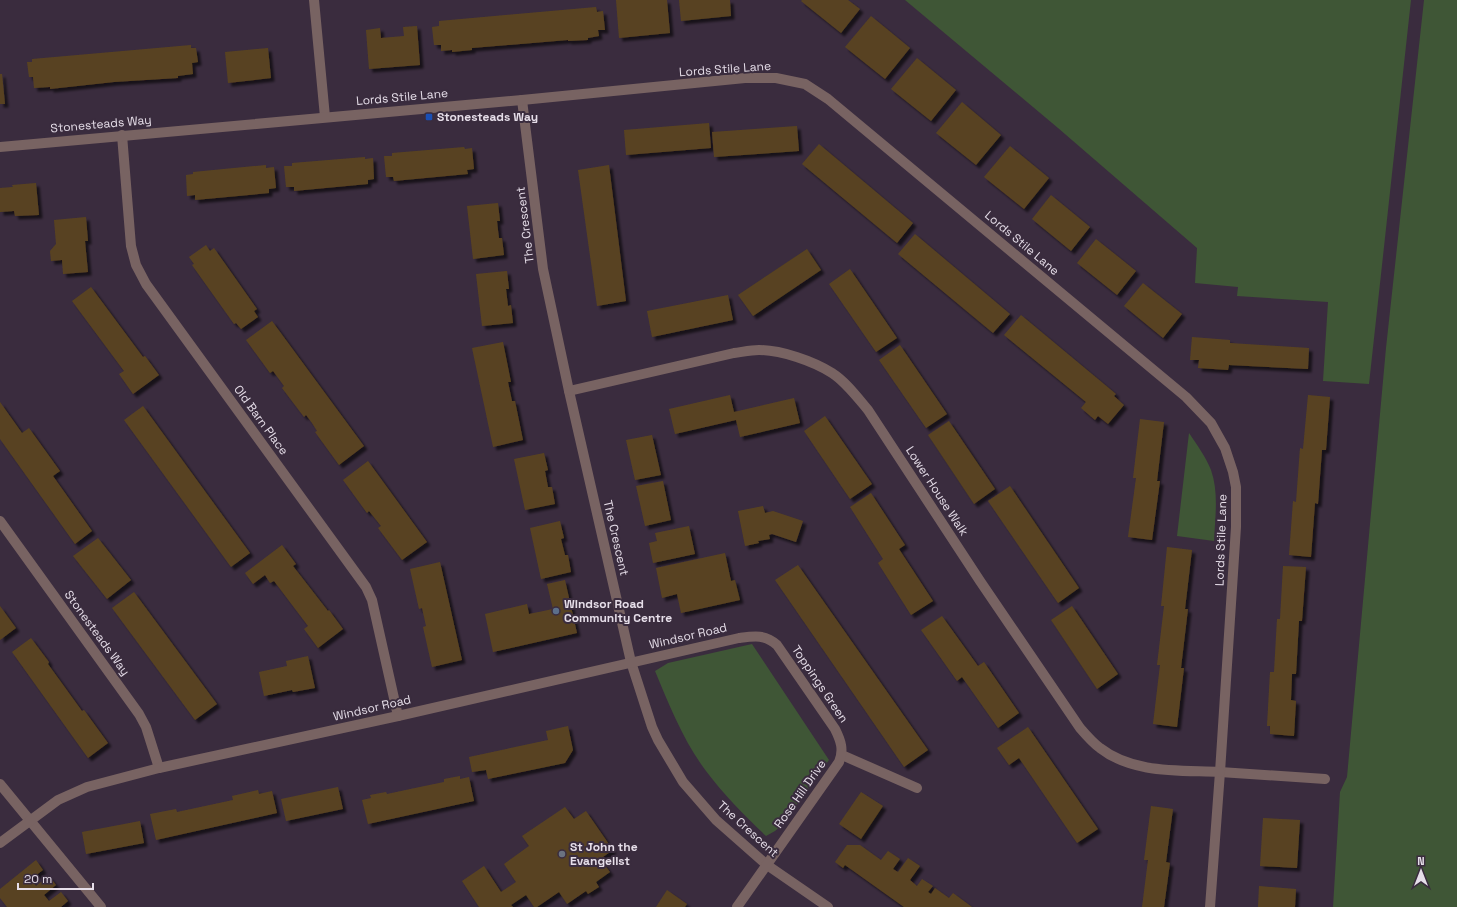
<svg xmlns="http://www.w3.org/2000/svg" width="1457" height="907" viewBox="0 0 1457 907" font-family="'Space Grotesk',sans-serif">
<defs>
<filter id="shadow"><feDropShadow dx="3.5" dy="3.5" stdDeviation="1" flood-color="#0009"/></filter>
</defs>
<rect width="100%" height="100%" fill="#3a2c3e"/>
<g fill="#3f5636">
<path d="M 905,0 L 1411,0 L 1369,384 L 1323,381 L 1328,302 L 1237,296 L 1238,287 L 1195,283 L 1197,248 L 1058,128 Z"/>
<path d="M 1424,0 L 1457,0 L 1457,907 L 1333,907 L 1340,792 L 1347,777 L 1386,348 Z"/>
<path d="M 1189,433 C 1197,445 1206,457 1211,470 C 1219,493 1215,518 1214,541 L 1177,536 Z"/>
<path d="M 752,644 L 829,760 L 783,824 L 775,831 L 766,836 C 745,816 724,795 706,771 C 684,742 669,705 655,671 L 668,663 Z"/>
</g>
<g fill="#594320" filter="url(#shadow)">
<path d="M 616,0 L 667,0 L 670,33 L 619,38 Z"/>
<path d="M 679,0 L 730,0 L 731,16 L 681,21 Z"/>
<path d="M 802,0 L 848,0 L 860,9 L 841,33 L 801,1 Z"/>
<path d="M 596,7 L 597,12 L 603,11 L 605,30 L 598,30 L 599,36 L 588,38 L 588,40 L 568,41 L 568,40 L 472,48 L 472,50 L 452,52 L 452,50 L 441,51 L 441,45 L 434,45 L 432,27 L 439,26 L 439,21 Z"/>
<path d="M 871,16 L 910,48 L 885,79 L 845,47 Z"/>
<path d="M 417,26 L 420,65 L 369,69 L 366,30 L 380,28 L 381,38 L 404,36 L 403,27 Z"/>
<path d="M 191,45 L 191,48 L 196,48 L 198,62 L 192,63 L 193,74 L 178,76 L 178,78 L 114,82 L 50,89 L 50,87 L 34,88 L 33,77 L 29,77 L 27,62 L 32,62 L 32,59 Z"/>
<path d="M 268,48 L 271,78 L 228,83 L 225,52 Z"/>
<path d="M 917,58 L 956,90 L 931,121 L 891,89 Z"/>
<path d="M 0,74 L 2,74 L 5,104 L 0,104 Z"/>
<path d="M 962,102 L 1001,135 L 976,165 L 936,133 Z"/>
<path d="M 709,123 L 711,148 L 626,155 L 624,130 Z"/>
<path d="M 797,126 L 799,151 L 714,157 L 712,132 Z"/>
<path d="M 819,144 L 913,223 L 897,243 L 802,164 Z"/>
<path d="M 1010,146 L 1049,178 L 1024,209 L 984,177 Z"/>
<path d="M 464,147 L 465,149 L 472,148 L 474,169 L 467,170 L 468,174 L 394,181 L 393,177 L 386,177 L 384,156 L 392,156 L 392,153 Z"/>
<path d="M 365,157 L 365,159 L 373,158 L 374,179 L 368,180 L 368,184 L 294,191 L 294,187 L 286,187 L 284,166 L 292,166 L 292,163 Z"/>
<path d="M 266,165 L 266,168 L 274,167 L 276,188 L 269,189 L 269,193 L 195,200 L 195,195 L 187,196 L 186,175 L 193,174 L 193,172 Z"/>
<path d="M 609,165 L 626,301 L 597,306 L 578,170 Z"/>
<path d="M 36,183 L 39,215 L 15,216 L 14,211 L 0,212 L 0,188 L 13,187 L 12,185 Z"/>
<path d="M 1051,195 L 1090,227 L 1071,251 L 1032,219 Z"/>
<path d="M 498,203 L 500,221 L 497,221 L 498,230 L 499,238 L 502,238 L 504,255 L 473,259 L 467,206 Z"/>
<path d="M 86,217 L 88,241 L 85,241 L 88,272 L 63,274 L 62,260 L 51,261 L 50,251 L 56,244 L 54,220 Z"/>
<path d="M 915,234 L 1010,314 L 993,333 L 898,254 Z"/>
<path d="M 1096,239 L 1136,271 L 1117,295 L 1077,263 Z"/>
<path d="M 206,245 L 210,251 L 214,248 L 257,309 L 254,311 L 258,317 L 241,329 L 236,323 L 234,324 L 192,265 L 194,264 L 189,257 Z"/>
<path d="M 807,249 L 821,270 L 753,316 L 738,295 Z"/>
<path d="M 850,269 L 897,338 L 876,352 L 829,284 Z"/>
<path d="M 507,271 L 509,289 L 506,289 L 508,306 L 511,305 L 513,323 L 482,326 L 476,274 Z"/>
<path d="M 1143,283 L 1182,314 L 1163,338 L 1124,306 Z"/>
<path d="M 91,287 L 143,357 L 145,356 L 159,375 L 133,394 L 119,374 L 124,371 L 72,301 Z"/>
<path d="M 728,295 L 733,320 L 652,337 L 647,311 Z"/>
<path d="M 1021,315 L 1116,394 L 1114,396 L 1124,405 L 1108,424 L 1098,416 L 1095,420 L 1081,408 L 1086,402 L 1004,335 Z"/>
<path d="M 272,321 L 364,446 L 339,465 L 315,432 L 317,431 L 312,423 L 306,415 L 304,417 L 282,388 L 284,386 L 273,371 L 270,373 L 246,340 Z"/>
<path d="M 1192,337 L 1230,340 L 1230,343 L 1309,348 L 1308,369 L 1229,365 L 1228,370 L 1198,368 L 1199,360 L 1190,360 Z"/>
<path d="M 503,342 L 511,382 L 508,382 L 512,401 L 515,401 L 523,440 L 493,447 L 472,348 Z"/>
<path d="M 900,345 L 947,414 L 926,428 L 879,360 Z"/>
<path d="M 730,395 L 734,412 L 794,398 L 800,423 L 740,437 L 736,420 L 675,434 L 669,409 Z"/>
<path d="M 1308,395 L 1330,397 L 1326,450 L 1322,450 L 1318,504 L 1315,503 L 1311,557 L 1289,555 L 1293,501 L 1296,502 L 1300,448 L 1303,449 Z"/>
<path d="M 0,402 L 22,433 L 29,428 L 60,471 L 53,476 L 92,531 L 75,544 L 0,439 Z"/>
<path d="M 143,406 L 250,553 L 231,567 L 124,420 Z"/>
<path d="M 825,416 L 872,484 L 850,499 L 804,431 Z"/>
<path d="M 1140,419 L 1164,422 L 1157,481 L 1160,481 L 1152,540 L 1128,537 L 1136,478 L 1133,478 Z"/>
<path d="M 949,421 L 995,489 L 974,504 L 928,435 Z"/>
<path d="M 652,435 L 661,475 L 635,480 L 626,440 Z"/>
<path d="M 544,453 L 548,470 L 545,471 L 548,487 L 552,487 L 555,504 L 525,510 L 514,459 Z"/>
<path d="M 368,461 L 427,542 L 402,560 L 378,528 L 381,526 L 369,511 L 367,513 L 343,480 Z"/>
<path d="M 663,481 L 671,520 L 645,526 L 636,486 Z"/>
<path d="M 1010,486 L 1079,588 L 1058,603 L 988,501 Z"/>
<path d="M 871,493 L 905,545 L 899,549 L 933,601 L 911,615 L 878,563 L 883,559 L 850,507 Z"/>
<path d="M 763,506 L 765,513 L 773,511 L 803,521 L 796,542 L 772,534 L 769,535 L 770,539 L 758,541 L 759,543 L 745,546 L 738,511 Z"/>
<path d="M 560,521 L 564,538 L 561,539 L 565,555 L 568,555 L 571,572 L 541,579 L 530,528 Z"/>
<path d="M 689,526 L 695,554 L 653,563 L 649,543 L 657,541 L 655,533 Z"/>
<path d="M 98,538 L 131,580 L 107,599 L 73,556 Z"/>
<path d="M 282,545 L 296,564 L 293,566 L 328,611 L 329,610 L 343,629 L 318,648 L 304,629 L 308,626 L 274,581 L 270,583 L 265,575 L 253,584 L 245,573 Z"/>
<path d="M 1167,547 L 1192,550 L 1185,609 L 1188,609 L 1181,668 L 1184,668 L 1177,727 L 1153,724 L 1160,665 L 1157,665 L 1164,606 L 1161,606 Z"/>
<path d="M 725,553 L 731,581 L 735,580 L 740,600 L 681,613 L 677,594 L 662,598 L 656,568 Z"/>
<path d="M 440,562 L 462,660 L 432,667 L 423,627 L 426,626 L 422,608 L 419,609 L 410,569 Z"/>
<path d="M 798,565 L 928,750 L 904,767 L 775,580 Z"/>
<path d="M 1283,566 L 1306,567 L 1302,621 L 1299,621 L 1296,674 L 1292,674 L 1291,700 L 1296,701 L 1294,736 L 1270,734 L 1270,726 L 1267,726 L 1270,672 L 1274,672 L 1277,619 L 1280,619 Z"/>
<path d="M 565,580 L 577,633 L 493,652 L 485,614 L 527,604 L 529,614 L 553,609 L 547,584 Z"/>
<path d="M 134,592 L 217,704 L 195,720 L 112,608 Z"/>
<path d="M 0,606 L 16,628 L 0,640 Z"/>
<path d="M 1072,606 L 1118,674 L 1097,689 L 1051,620 Z"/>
<path d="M 942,616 L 978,666 L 984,662 L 1019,713 L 998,728 L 962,677 L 957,681 L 921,630 Z"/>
<path d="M 31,638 L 49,662 L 48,664 L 82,711 L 84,710 L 108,743 L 88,758 L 12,652 Z"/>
<path d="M 308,656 L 315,688 L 293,692 L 292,690 L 264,696 L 259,672 L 287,666 L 286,661 Z"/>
<path d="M 568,726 L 573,750 L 565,763 L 488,779 L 486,770 L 472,772 L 469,757 L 548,740 L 546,731 Z"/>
<path d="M 1028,727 L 1098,829 L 1077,843 L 1019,758 L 1009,765 L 997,748 Z"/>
<path d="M 460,776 L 460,779 L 469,777 L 474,801 L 368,824 L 362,800 L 371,798 L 370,795 L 386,792 L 387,794 L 415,788 L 444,782 L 444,779 Z"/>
<path d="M 338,787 L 343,809 L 286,821 L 281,799 Z"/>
<path d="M 258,790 L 259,794 L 272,791 L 277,813 L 156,840 L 150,814 L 176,809 L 177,812 L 233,800 L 232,796 Z"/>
<path d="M 861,792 L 883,806 L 861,839 L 839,824 Z"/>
<path d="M 1151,806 L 1173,809 L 1166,862 L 1170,863 L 1164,907 L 1142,907 L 1148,860 L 1144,860 Z"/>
<path d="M 565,807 L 574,819 L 586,811 L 613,850 L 600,859 L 610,872 L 596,882 L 599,887 L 588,894 L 586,891 L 567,904 L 559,892 L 537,907 L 534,907 L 526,895 L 511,905 L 513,907 L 479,907 L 462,881 L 484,866 L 501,892 L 516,882 L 504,864 L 529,846 L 522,836 Z"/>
<path d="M 1263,818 L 1300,820 L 1297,868 L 1260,866 Z"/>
<path d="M 140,821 L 144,843 L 86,854 L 82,832 Z"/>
<path d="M 847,845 L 860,845 L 881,860 L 888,851 L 900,859 L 893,869 L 898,872 L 908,858 L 920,866 L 910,880 L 917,886 L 922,879 L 933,886 L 928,892 L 931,894 L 935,888 L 949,898 L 953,893 L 972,907 L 904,907 L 845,865 L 843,868 L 835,862 Z"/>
<path d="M 36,860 L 43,870 L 31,879 L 36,886 L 49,876 L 56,885 L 44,895 L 49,901 L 61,892 L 68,901 L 61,907 L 7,907 L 0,898 L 0,889 Z"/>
<path d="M 1259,886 L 1296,889 L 1295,907 L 1258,907 Z"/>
<path d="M 667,890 L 687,904 L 685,907 L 656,907 Z"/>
</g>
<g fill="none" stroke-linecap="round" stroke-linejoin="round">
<g stroke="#786362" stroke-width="10">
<path d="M 842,755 L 917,788"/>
<path d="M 1220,772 L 1325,779"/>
<path d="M 0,784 L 101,907"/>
</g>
<g stroke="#786362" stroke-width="10">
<path d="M 314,0 L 325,117"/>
<path d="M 522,100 L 543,269 L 569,391 L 631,662 L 652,727 L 658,740 L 683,782 L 716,820 L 767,865 L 828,907"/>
<path d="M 122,135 L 131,246 L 136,265 L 146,284 L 366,587 L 372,600 L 398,716"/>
<path d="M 0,147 L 522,100 L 745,78 L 776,78 L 805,84 L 828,99 L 1186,397 L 1211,423 L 1225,448 L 1233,472 L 1236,487 L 1236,527 L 1220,772 L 1210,907"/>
<path d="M 569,391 L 734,353 C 742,352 751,350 759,350 C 781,350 813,361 832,373 C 846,382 857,397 868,410 L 980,581 L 1080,728 C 1086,735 1093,743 1100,748 C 1133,774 1180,770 1220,772"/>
<path d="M 0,521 L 139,714 L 146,727 L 159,768"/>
<path d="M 0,843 L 58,800 L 87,787 L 159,768 L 398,716 L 739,638 C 754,636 765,634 777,645 L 835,729 C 841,741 844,750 839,762 L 737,907"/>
</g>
</g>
<rect fill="#1a4fb4" stroke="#3a2c3e" stroke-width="1.5" x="425" y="113" width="8" height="8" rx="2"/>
<circle fill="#5c6f8a" stroke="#3a2c3e" stroke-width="1.5" cx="556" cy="611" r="4"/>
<circle fill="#6b7280" stroke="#3a2c3e" stroke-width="1.5" cx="562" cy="854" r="4"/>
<g text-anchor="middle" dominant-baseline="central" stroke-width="4" stroke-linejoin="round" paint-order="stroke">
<g font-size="12" fill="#e6dee9" stroke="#3a2c3e">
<text transform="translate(725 69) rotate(-4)">Lords Stile Lane</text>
<text transform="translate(402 97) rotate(-5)">Lords Stile Lane</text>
<text transform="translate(101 124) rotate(-5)">Stonesteads Way</text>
<text transform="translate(525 225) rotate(-97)">The Crescent</text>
<text transform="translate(1022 243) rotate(40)">Lords Stile Lane</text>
<text transform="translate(261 420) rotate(54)">Old Barn Place</text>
<text transform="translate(937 491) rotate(57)">Lower House Walk</text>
<text transform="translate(616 538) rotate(77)">The Crescent</text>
<text transform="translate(1221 540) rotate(-88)">Lords Stile Lane</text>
<text transform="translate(97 633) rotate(54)">Stonesteads Way</text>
<text transform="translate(688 636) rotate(-13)">Windsor Road</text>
<text transform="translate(820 684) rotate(56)">Toppings Green</text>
<text transform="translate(372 708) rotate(-13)">Windsor Road</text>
<text transform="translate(800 794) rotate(-55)">Rose Hill Drive</text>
<text transform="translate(748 829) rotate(42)">The Crescent</text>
</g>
<g font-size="12" font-weight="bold" fill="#e6dee9" stroke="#3a2c3e" text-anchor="start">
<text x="437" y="117">Stonesteads Way</text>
<text x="564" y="604">Windsor Road<tspan x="564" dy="14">Community Centre</tspan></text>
<text x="570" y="847">St John the<tspan x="570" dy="14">Evangelist</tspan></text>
</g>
</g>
<g transform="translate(1421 871)" stroke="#3a2c3e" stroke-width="3" paint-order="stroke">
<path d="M0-3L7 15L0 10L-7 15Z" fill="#e6dee9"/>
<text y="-6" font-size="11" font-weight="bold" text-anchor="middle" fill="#e6dee9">N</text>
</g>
<path d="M18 883v6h75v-6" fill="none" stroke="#e6dee9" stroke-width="2"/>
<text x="24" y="883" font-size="12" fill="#e6dee9" stroke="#3a2c3e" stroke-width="3" paint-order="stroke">20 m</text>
</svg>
